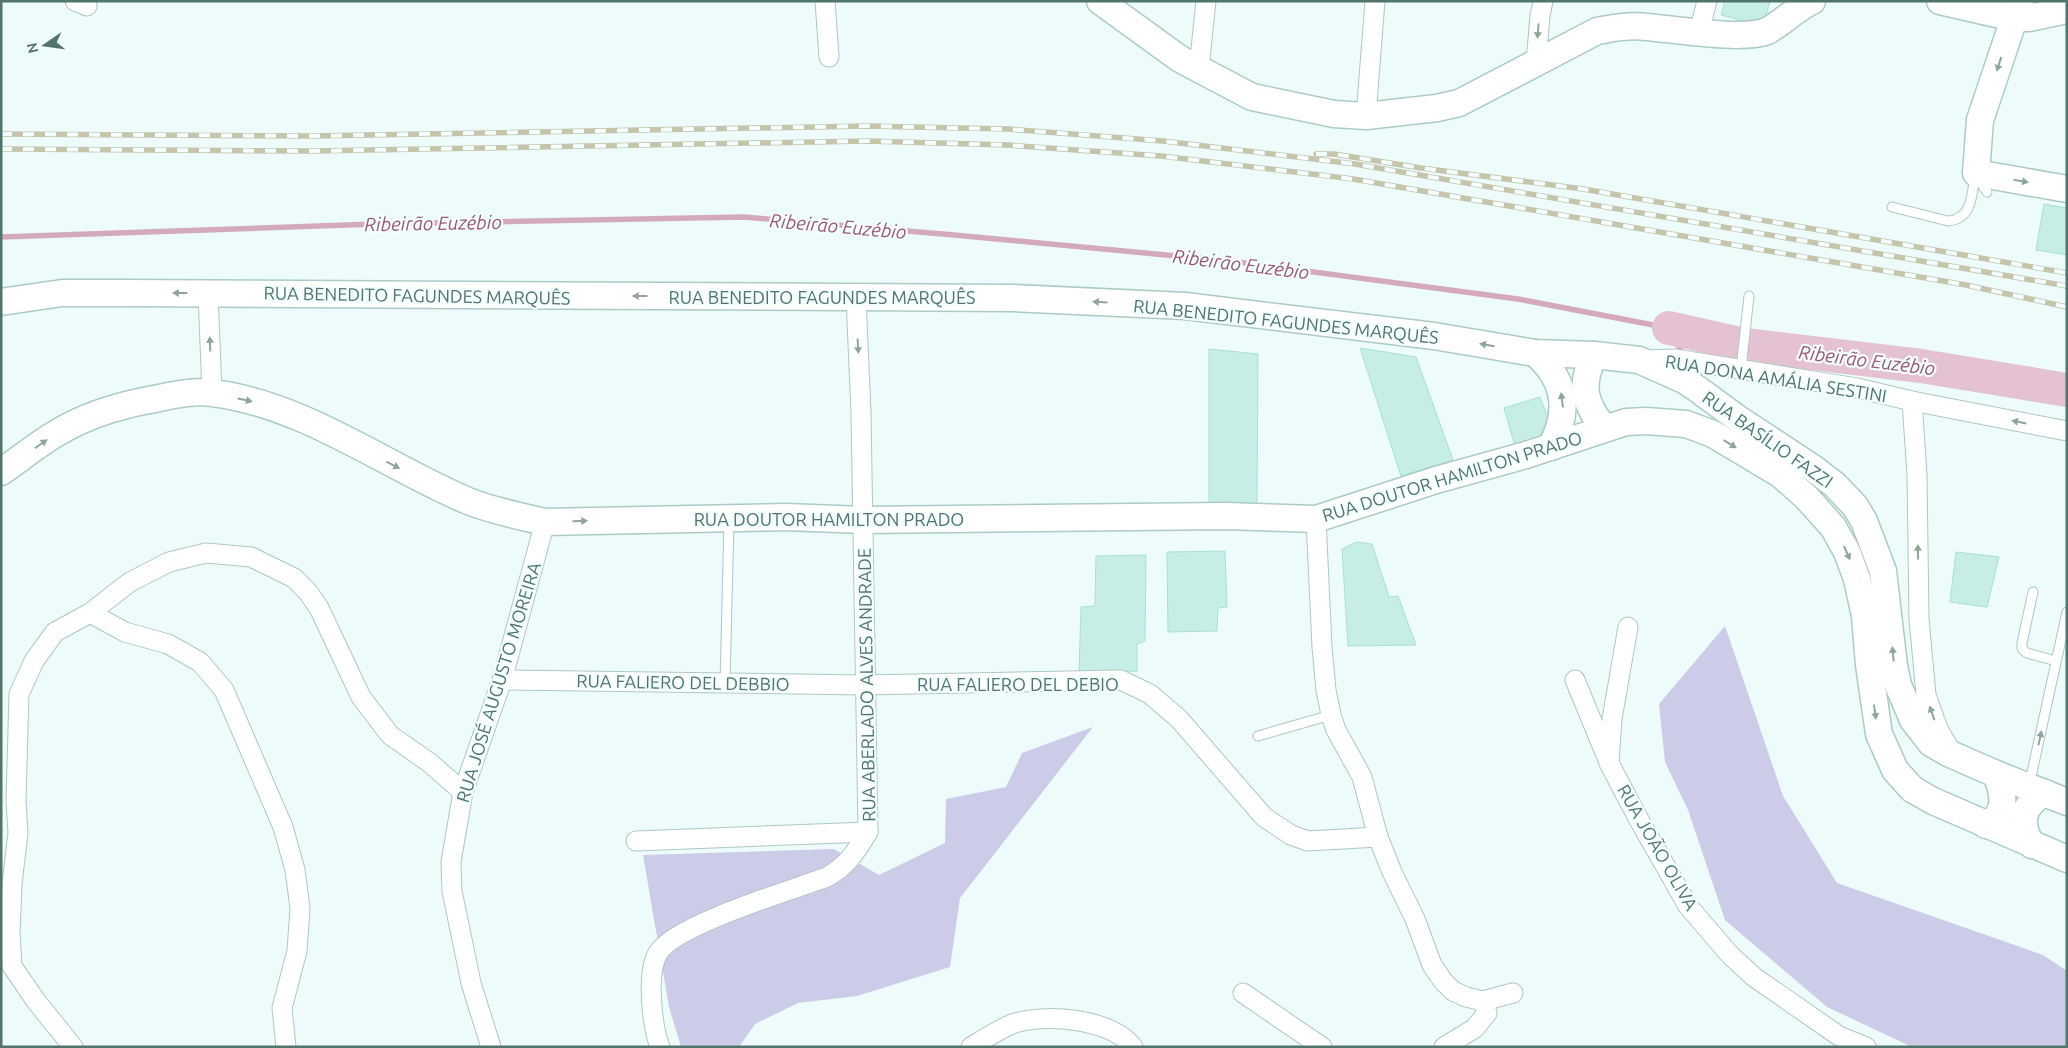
<svg xmlns="http://www.w3.org/2000/svg" width="2068" height="1048" viewBox="0 0 2068 1048" font-family="Ubuntu,sans-serif">
<rect width="100%" height="100%" fill="#edfbfb"/>
<g fill="#cccce8">
<path d="M 1725,626 L 1783,796 L 1837,883 L 2043,955 L 2067,971 L 2067,1047 L 1912,1047 L 1827,1007 L 1725,920 L 1688,810 L 1665,762 L 1659,704 Z"/>
<path d="M 1093,727 L 960,898 L 950,967 L 857,996 L 798,1003 L 755,1024 L 739,1047 L 681,1047 L 669,1007 L 643,855 L 834,849 L 879,875 L 945,843 L 946,799 L 1006,787 L 1022,753 Z"/>
</g>
<g fill="none" stroke-linecap="round" stroke-linejoin="round">
<path stroke="#d5a9bd" stroke-width="5.5" d="M 1,237 L 375,224 L 744,217 L 954,235 L 1230,261 L 1518,299 L 1669,328 L 1681,351"/>
<path stroke="#e4c2d2" stroke-width="34" d="M 1669,328 L 1745,345 L 1921,366 L 2067,390"/>
</g>
<g fill="#c7eee6" stroke="#a9e0d3">
<path d="M 1725,1 L 1770,1 L 1763,26 L 1721,15 Z"/>
<path d="M 2044,204 L 2067,208 L 2067,255 L 2036,250 Z"/>
<path d="M 1360,348 L 1416,357 L 1453,460 L 1401,476 Z"/>
<path d="M 1209,349 L 1258,354 L 1257,505 L 1209,507 Z"/>
<path d="M 1540,397 L 1548,418 L 1538,441 L 1516,450 L 1504,408 Z"/>
<path d="M 1356,542 L 1372,544 L 1389,597 L 1398,596 L 1416,645 L 1348,646 L 1342,549 Z"/>
<path d="M 1225,551 L 1227,607 L 1218,608 L 1217,631 L 1168,632 L 1167,552 Z"/>
<path d="M 1956,552 L 1999,557 L 1987,607 L 1950,602 Z"/>
<path d="M 1146,555 L 1145,641 L 1137,644 L 1137,671 L 1079,674 L 1081,607 L 1095,606 L 1096,556 Z"/>
</g>
<g fill="none" stroke-linecap="round" stroke-linejoin="round">
<defs>
<g id="lane">
<path d="M 1978,178 L 1987,192"/>
<path d="M 1892,207 L 1948,221 C 1973,219 1972,193 1975,174"/>
<path d="M 1741,369 L 1749,296"/>
<path d="M 2033,592 L 2022,643 L 2022,649 L 2027,653 L 2056,661"/>
<path d="M 725,683 L 729,521"/>
<path d="M 1258,736 L 1331,715"/>
<path d="M 2029,786 L 2067,612"/>
</g>
<g id="street">
<path d="M 75,1 L 87,6"/>
<path d="M 825,1 L 829,57"/>
<path d="M 1699,32 L 1707,1"/>
<path d="M 1536,62 L 1540,16 L 1543,1"/>
<path d="M 1199,68 L 1206,1"/>
<path d="M 1366,116 L 1375,1"/>
<path d="M 208,293 L 212,393"/>
<path d="M 856,298 L 861,412 L 868,832"/>
<path d="M 1645,360 L 1675,359 L 1857,388 L 1912,401 L 2067,431"/>
<path d="M 1912,401 L 1917,475 L 1919,619 L 1926,695 L 1938,729 L 1954,756"/>
<path d="M 1316,519 L 1322,647 L 1326,690 L 1331,715 L 1336,730 L 1362,777 L 1378,837 L 1392,872 L 1415,919 L 1432,965 L 1443,981 L 1453,991 L 1466,997 L 1483,1001 L 1513,993"/>
<path d="M 90,613 L 125,632 L 168,644 L 200,662 L 224,690 L 283,827 L 295,870 L 300,908 L 297,951 L 282,1008 L 286,1047"/>
<path d="M 1628,627 L 1612,719 L 1609,763 L 1638,818 L 1688,906 L 1730,955 L 1754,977 L 1839,1036 L 1866,1047"/>
<path d="M 502,680 L 864,685 L 1121,680 L 1150,694 L 1179,719 L 1264,817 L 1291,835 L 1308,841 L 1378,837"/>
<path d="M 1575,680 L 1608,760"/>
<path d="M 636,841 L 868,832"/>
<path d="M 1243,993 L 1322,1047"/>
<path d="M 73,1047 L 36,1001 L 12,966 L 10,933 L 12,884 L 18,833 L 16,801 L 19,694 L 34,661 L 55,632 L 90,613 L 130,582 L 169,562 L 206,553 L 251,557 L 294,578 L 308,592 L 319,608 L 361,697 L 390,735 L 430,763 L 463,792"/>
<path d="M 491,1047 L 471,983 L 452,891 L 451,862 L 463,792 L 502,680 L 545,522"/>
<path d="M 660,1047 C 652,1026 646,973 658,953 C 674,925 792,890 827,877 C 848,865 855,853 868,832"/>
<path d="M 971,1047 C 984,1039 998,1030 1012,1024 C 1044,1013 1110,1018 1133,1047"/>
<path d="M 1444,1047 L 1475,1028 L 1487,1013 L 1483,1001"/>
</g>
<g id="secondary">
<path d="M 1100,1 L 1180,59 L 1252,97 L 1334,114 L 1366,116 L 1437,108 L 1459,103 L 1597,31 C 1613,28 1629,25 1646,27 C 1674,29 1743,41 1767,31 C 1781,24 1795,9 1812,1"/>
<path d="M 1940,1 L 2014,18 L 2029,18 L 2062,11"/>
<path d="M 2020,1 L 1980,120 L 1976,173 L 2067,189"/>
<path d="M 1,302 L 62,293 L 125,293 L 1013,298 L 1185,306 L 1434,336 L 1535,353 L 1594,355 L 1639,360 L 1684,380 L 1696,388 L 1737,418 L 1813,468 L 1835,485 L 1855,506 L 1864,521 L 1883,571 L 1894,666 L 1898,685 L 1913,720 L 1931,743 L 1948,753 L 1996,774 L 2067,802"/>
<path d="M 1535,353 C 1566,380 1570,411 1551,447"/>
<path d="M 1594,355 C 1580,385 1583,402 1604,428"/>
<path d="M 1,472 C 20,459 38,444 57,433 C 85,416 117,406 149,400 C 170,396 191,390 212,393 C 304,404 385,466 468,501 C 493,511 519,516 545,522 L 786,517 L 863,520 L 1225,516 L 1316,519 L 1436,480 L 1526,455 L 1626,422 L 1646,421 L 1686,424 L 1713,434 L 1780,474 L 1807,498 L 1833,527 L 1847,552 L 1857,579 L 1865,616 L 1869,665 L 1879,734 L 1895,770 L 1912,789 L 1933,801 L 2067,859"/>
<path d="M 1986,825 C 2008,815 2004,793 1996,774"/>
<path d="M 2032,845 C 2018,823 2022,805 2045,793"/>
</g>
</defs>
<use href="#lane" stroke="#adc8c4" stroke-width="11"/>
<use href="#street" stroke="#adc8c4" stroke-width="21"/>
<use href="#secondary" stroke="#accbc6" stroke-width="29"/>
<use href="#lane" stroke="#fff" stroke-width="9"/>
<use href="#street" stroke="#fff" stroke-width="19"/>
<use href="#secondary" stroke="#fff" stroke-width="26"/>
<defs>
<g id="rail">
<path d="M 1,134 L 311,136 L 867,126 L 1007,129 L 1163,141 L 1355,164 L 2067,286"/>
<path d="M 1,149 L 311,151 L 867,141 L 1007,145 L 1161,156 L 1353,179 L 1966,285 L 2067,307"/>
<path d="M 1316,154 L 1334,154 L 1421,168 L 1583,189 L 2067,273"/>
</g>
</defs>
<use href="#rail" stroke="#c6c4ab" stroke-width="5.5"/>
<use href="#rail" stroke="#f3fefe" stroke-width="4" stroke-dasharray="11" stroke-linecap="butt"/>
</g>
<defs><path id="oneway-solid" d="M-6-.8H1V-3.2L6.5 0L1 3.2V.8H-6Z" transform="scale(1.25)"/></defs>
<g fill="#8ea59f">
<use href="#oneway-solid" transform="translate(1538 31) rotate(94)"/>
<use href="#oneway-solid" transform="translate(1999 64) rotate(108)"/>
<use href="#oneway-solid" transform="translate(2021 181) rotate(10)"/>
<use href="#oneway-solid" transform="translate(180 293) rotate(180)"/>
<use href="#oneway-solid" transform="translate(640 296) rotate(-180)"/>
<use href="#oneway-solid" transform="translate(1100 302) rotate(-177)"/>
<use href="#oneway-solid" transform="translate(210 344) rotate(-92)"/>
<use href="#oneway-solid" transform="translate(1487 345) rotate(-170)"/>
<use href="#oneway-solid" transform="translate(858 346) rotate(87)"/>
<use href="#oneway-solid" transform="translate(245 400) rotate(12)"/>
<use href="#oneway-solid" transform="translate(1562 400) rotate(-98)"/>
<use href="#oneway-solid" transform="translate(2019 422) rotate(-169)"/>
<use href="#oneway-solid" transform="translate(41 444) rotate(-35)"/>
<use href="#oneway-solid" transform="translate(1730 444) rotate(31)"/>
<use href="#oneway-solid" transform="translate(393 465) rotate(27)"/>
<use href="#oneway-solid" transform="translate(580 521) rotate(-1)"/>
<use href="#oneway-solid" transform="translate(1918 552) rotate(-91)"/>
<use href="#oneway-solid" transform="translate(1847 553) rotate(66)"/>
<use href="#oneway-solid" transform="translate(1893 654) rotate(-95)"/>
<use href="#oneway-solid" transform="translate(1875 712) rotate(82)"/>
<use href="#oneway-solid" transform="translate(1932 713) rotate(-109)"/>
<use href="#oneway-solid" transform="translate(2040 738) rotate(-78)"/>
</g>
<g text-anchor="middle" dominant-baseline="central" stroke-width="4.5" stroke-linejoin="round" paint-order="stroke">
<g font-size="18" fill="#51756c" stroke="#f3fefe">
<text transform="translate(417 295) rotate(1)">RUA BENEDITO FAGUNDES MARQUÊS</text>
<text x="822" y="297">RUA BENEDITO FAGUNDES MARQUÊS</text>
<text transform="translate(1286 321) rotate(6)">RUA BENEDITO FAGUNDES MARQUÊS</text>
<text transform="translate(1776 378) rotate(9)">RUA DONA AMÁLIA SESTINI</text>
<text transform="translate(1768 439) rotate(35)">RUA BASÍLIO FAZZI</text>
<text transform="translate(1452 476) rotate(-17)">RUA DOUTOR HAMILTON PRADO</text>
<text x="829" y="519">RUA DOUTOR HAMILTON PRADO</text>
<text transform="translate(498 682) rotate(-73)">RUA JOSÉ AUGUSTO MOREIRA</text>
<text transform="translate(683 682) rotate(1)">RUA FALIERO DEL DEBBIO</text>
<text x="1018" y="684">RUA FALIERO DEL DEBIO</text>
<text transform="translate(866 685) rotate(-91)">RUA ABERLADO ALVES ANDRADE</text>
<text transform="translate(1658 847) rotate(60)">RUA JOÃO OLIVA</text>
</g>
<g font-size="19" font-style="italic" fill="#9b5775" stroke="#f3fefe">
<text transform="translate(433 223) rotate(-1)">Ribeirão Euzébio</text>
<text transform="translate(838 226) rotate(5)">Ribeirão Euzébio</text>
<text transform="translate(1241 264) rotate(7)">Ribeirão Euzébio</text>
<text transform="translate(1867 360) rotate(7)">Ribeirão Euzébio</text>
</g>
</g>
<rect width="2068" height="1048" fill="none" stroke="#51756c" stroke-width="5"/>
<g transform="translate(45 45) rotate(257)" stroke="#f3fefe" stroke-width="4" paint-order="stroke">
<path d="M0-4L9 19L0 12L-9 19Z" fill="#51756c"/>
<text y="-8" font-size="14" font-weight="bold" text-anchor="middle" fill="#51756c">N</text>
</g>
</svg>
